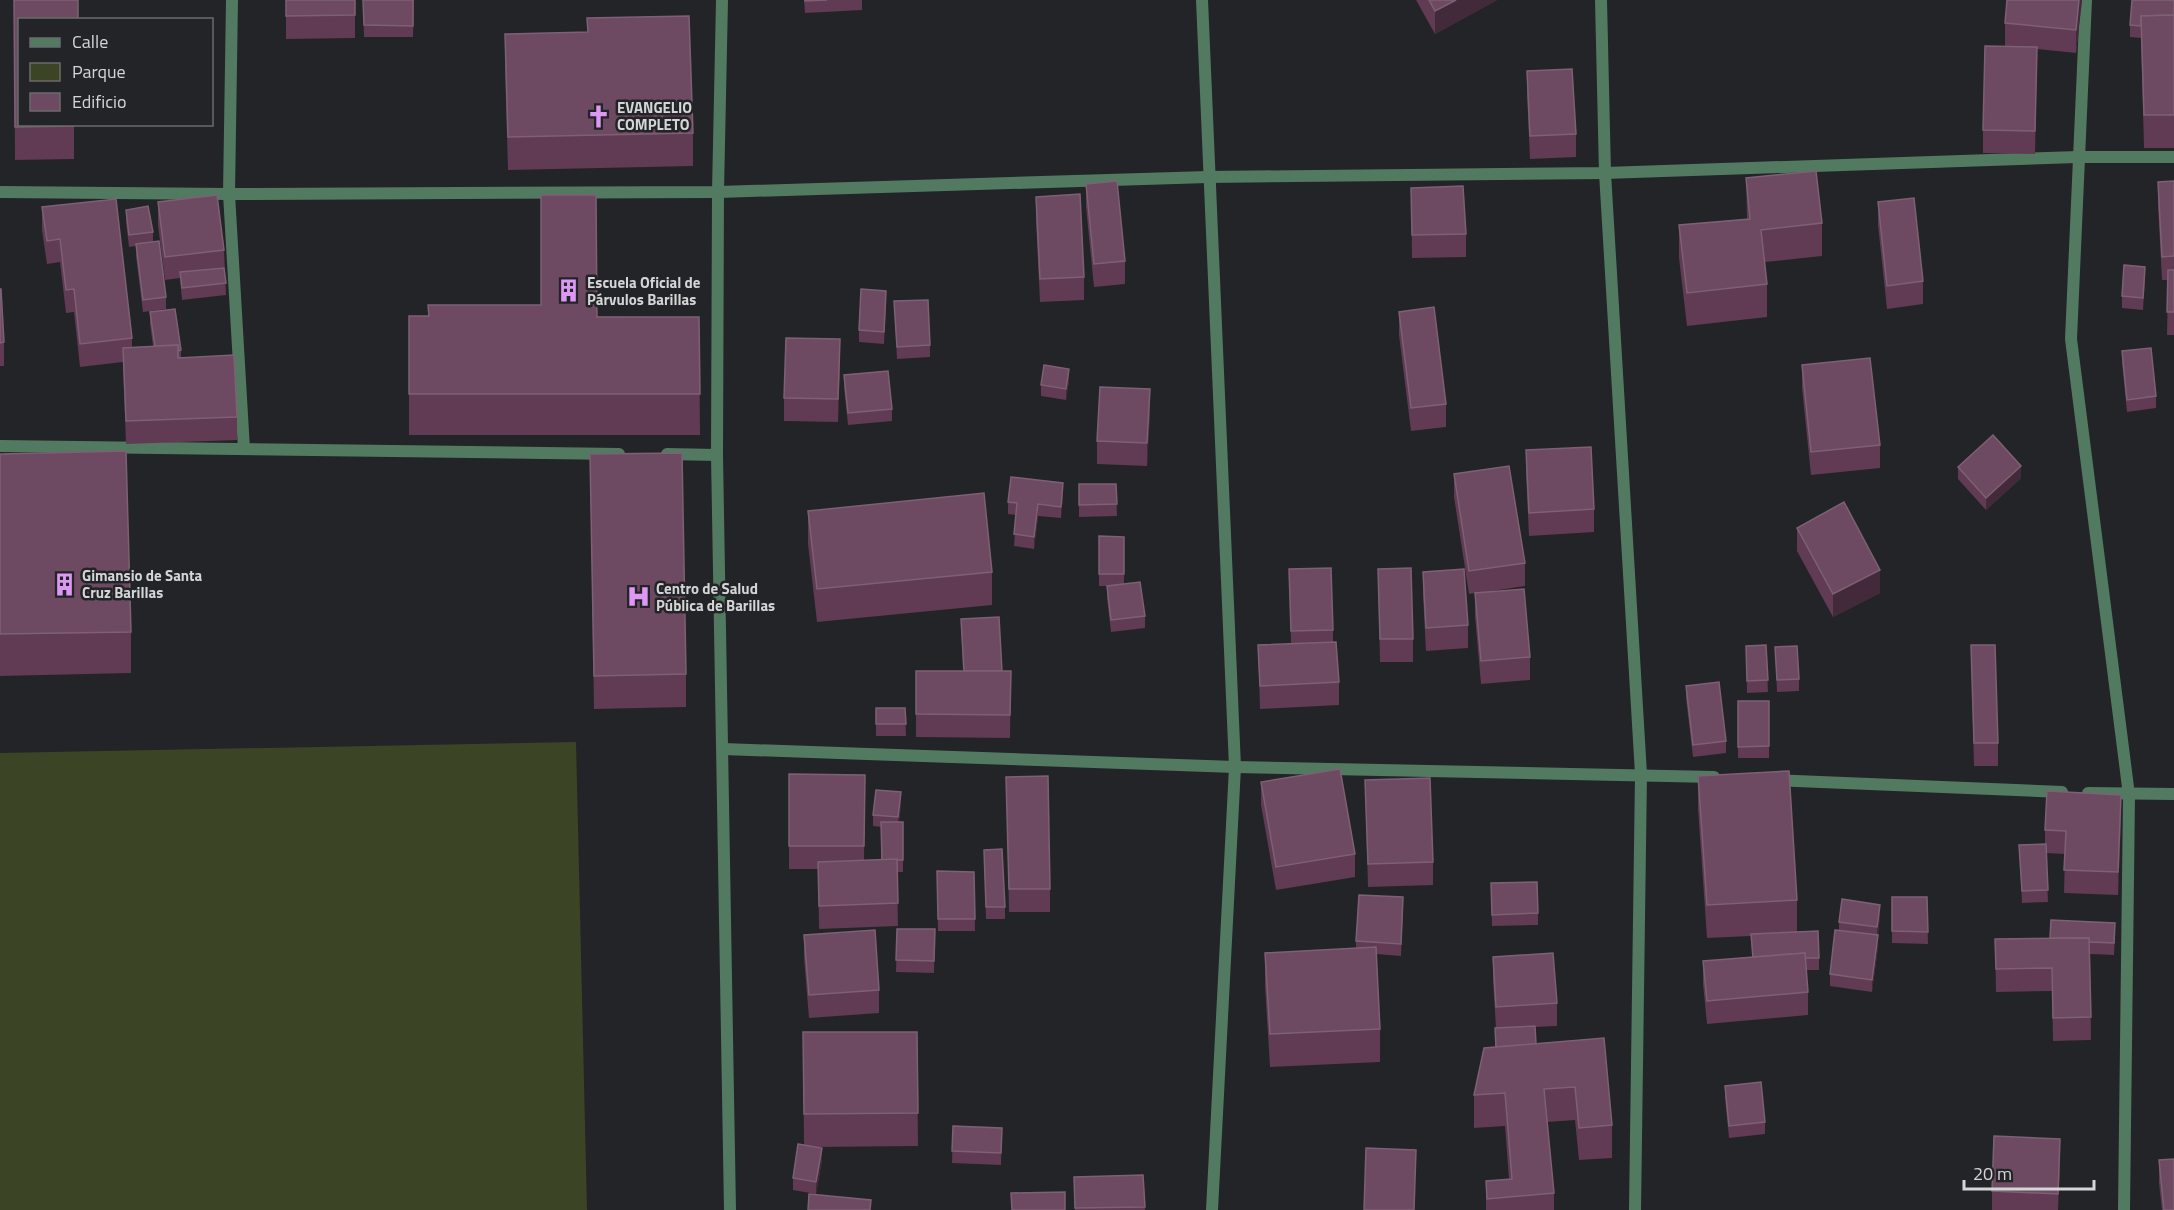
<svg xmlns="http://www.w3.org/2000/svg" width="2174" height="1210" viewBox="0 0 2174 1210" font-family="'Titillium Web',sans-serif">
<rect width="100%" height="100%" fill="#222427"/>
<path fill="#3b4424" d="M 576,742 L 587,1210 L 0,1210 L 0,753 Z"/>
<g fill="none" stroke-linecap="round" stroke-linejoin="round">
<g stroke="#527a61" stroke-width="12">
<path d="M 232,0 L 229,194 L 244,449"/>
<path d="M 1202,0 L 1235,767 L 1212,1210"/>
<path d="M 1601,0 L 1605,173 L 1641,774 L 1635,1210"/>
<path d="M 2086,0 L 2071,339 L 2129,795 L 2124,1210"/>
<path d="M 0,192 L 229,194 L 718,192 L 1208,177 L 1605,173 L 2078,157 L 2174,157"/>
<path d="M 0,446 L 619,454"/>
<path d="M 667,454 L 717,455"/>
<path d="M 723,749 L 1235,767 L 1714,777"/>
<path d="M 1774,780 L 2062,792"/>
<path d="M 2088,793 L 2174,794"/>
</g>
<path stroke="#527a61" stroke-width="12" d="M 722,0 L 718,192 L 717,455 L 730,1210"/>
</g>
<g fill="#613a53">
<path d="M 14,0 L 20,20 L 74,124 L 74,159 L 15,160 Z"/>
<path d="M 286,0 L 355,0 L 355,38 L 286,39 Z"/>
<path d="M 363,0 L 414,0 L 413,37 L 364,37 Z"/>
<path d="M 804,0 L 862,0 L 862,10 L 805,13 Z"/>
<path d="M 1416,0 L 1497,0 L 1435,34 Z"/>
<path d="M 2082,0 L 2076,53 L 2037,49 L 2035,154 L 1983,153 L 1983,130 L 2016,47 L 2005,46 L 2005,23 Z"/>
<path d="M 2174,0 L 2174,148 L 2144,148 L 2141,38 L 2130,37 L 2130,25 Z"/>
<path d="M 505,34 L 693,133 L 693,166 L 508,170 L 505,67 Z"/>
<path d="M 1527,71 L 1576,134 L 1576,157 L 1530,159 L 1527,94 Z"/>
<path d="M 1746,178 L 1822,223 L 1822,256 L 1765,262 L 1767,284 L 1767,317 L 1687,326 L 1679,258 L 1679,225 L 1747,219 Z"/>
<path d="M 2174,181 L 2174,335 L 2167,335 L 2168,280 L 2162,280 L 2158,205 L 2158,182 Z"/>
<path d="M 1086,184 L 1125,261 L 1125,284 L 1094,287 L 1086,207 Z"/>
<path d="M 1411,188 L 1466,234 L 1466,257 L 1412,258 Z"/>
<path d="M 1036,197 L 1084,277 L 1084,300 L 1040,302 L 1036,220 Z"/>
<path d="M 158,202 L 224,250 L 226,295 L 182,300 L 180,278 L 165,280 L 158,225 Z"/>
<path d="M 1878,202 L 1923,281 L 1923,304 L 1887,309 L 1878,225 Z"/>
<path d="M 42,207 L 132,338 L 132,347 L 153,346 L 150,324 L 150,312 L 181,350 L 181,357 L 237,417 L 237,440 L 126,444 L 123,362 L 80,367 L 74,312 L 66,313 L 60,262 L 47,264 L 42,230 Z"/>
<path d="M 126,210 L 153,232 L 153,242 L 166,297 L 166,309 L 143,312 L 136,256 L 136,246 L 129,247 L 126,222 Z"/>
<path d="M 2145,279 L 2143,310 L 2122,308 L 2122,296 Z"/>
<path d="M 0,285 L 4,342 L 4,366 L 0,366 Z"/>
<path d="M 894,301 L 930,345 L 930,357 L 897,359 Z"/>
<path d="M 886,303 L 884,344 L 859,342 L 859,330 Z"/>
<path d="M 1399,312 L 1446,404 L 1446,427 L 1411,431 L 1399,335 Z"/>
<path d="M 409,316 L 699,317 L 700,435 L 409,435 Z"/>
<path d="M 2122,351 L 2156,396 L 2156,408 L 2127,412 L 2122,362 Z"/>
<path d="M 840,362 L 838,422 L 784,421 L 784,398 Z"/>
<path d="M 1802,365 L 1880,445 L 1880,468 L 1811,475 L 1802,388 Z"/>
<path d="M 844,375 L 892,409 L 892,421 L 848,425 L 844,387 Z"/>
<path d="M 1069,381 L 1066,400 L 1041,396 L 1041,385 Z"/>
<path d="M 1150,412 L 1147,466 L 1097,464 L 1097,441 Z"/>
<path d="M 1526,450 L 1594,509 L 1594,532 L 1529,536 L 1526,473 Z"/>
<path d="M 0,454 L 131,632 L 131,673 L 0,676 Z"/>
<path d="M 590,454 L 686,674 L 686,707 L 594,709 Z"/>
<path d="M 1958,467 L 2021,478 L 1986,510 L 1958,479 Z"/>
<path d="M 1454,474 L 1525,563 L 1525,586 L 1479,593 L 1530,657 L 1530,680 L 1481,684 L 1475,616 L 1475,593 L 1469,594 L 1454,497 Z"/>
<path d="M 1079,484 L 1116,484 L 1117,516 L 1079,517 Z"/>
<path d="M 1063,495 L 1061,518 L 1038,516 L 1034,549 L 1014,546 L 1016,515 L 1008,514 L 1008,502 Z"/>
<path d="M 808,511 L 992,572 L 992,605 L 817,622 L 808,544 Z"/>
<path d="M 1797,528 L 1880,593 L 1833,617 L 1797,551 Z"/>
<path d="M 1099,536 L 1124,537 L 1124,584 L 1145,616 L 1145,628 L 1111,632 L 1107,598 L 1107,586 L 1108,586 L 1099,586 Z"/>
<path d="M 1289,569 L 1333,630 L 1333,642 L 1339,682 L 1339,705 L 1260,709 L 1258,645 L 1291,644 Z"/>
<path d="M 1378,569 L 1413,639 L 1413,662 L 1380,662 Z"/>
<path d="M 1423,572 L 1468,625 L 1468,648 L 1426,651 L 1423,595 Z"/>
<path d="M 961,619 L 1002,671 L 1011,671 L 1010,738 L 916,737 L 916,671 L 963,671 Z"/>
<path d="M 1766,645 L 1768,692 L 1747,693 L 1746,646 Z"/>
<path d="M 1971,645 L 1998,743 L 1998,766 L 1974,766 Z"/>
<path d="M 1775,647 L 1799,679 L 1799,691 L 1777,692 Z"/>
<path d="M 1686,686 L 1726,741 L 1726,753 L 1693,757 L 1686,698 Z"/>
<rect x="1738" y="701" width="31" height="57"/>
<path d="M 876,708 L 905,708 L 906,736 L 876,736 Z"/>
<path d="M 789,774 L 865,775 L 864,860 L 881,860 L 881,827 L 873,826 L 873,815 L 901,804 L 899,822 L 903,822 L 903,872 L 897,872 L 898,926 L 819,929 L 818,869 L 789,869 Z"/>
<path d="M 1698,776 L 1797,900 L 1797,932 L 1819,958 L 1819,970 L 1806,970 L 1808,992 L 1808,1015 L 1707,1024 L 1703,984 L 1703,961 L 1752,957 L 1751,936 L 1707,938 L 1698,809 Z"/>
<path d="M 1006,777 L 1050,889 L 1050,912 L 1009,912 Z"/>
<path d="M 1365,780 L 1433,862 L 1433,885 L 1368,887 Z"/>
<path d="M 1261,782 L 1355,854 L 1355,877 L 1276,890 L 1261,805 Z"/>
<path d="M 2121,818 L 2118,895 L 2064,893 L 2065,854 L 2046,853 L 2048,902 L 2022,903 L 2019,845 L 2045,844 L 2045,830 Z"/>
<path d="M 984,850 L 1005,907 L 1005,919 L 986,919 Z"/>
<path d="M 937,871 L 974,872 L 975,931 L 938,931 Z"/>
<path d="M 1491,895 L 1538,913 L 1538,925 L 1492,926 Z"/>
<path d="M 1892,897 L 1927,897 L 1928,944 L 1892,943 Z"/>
<path d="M 1403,909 L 1401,956 L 1376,954 L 1380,1029 L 1380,1062 L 1270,1067 L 1265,986 L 1265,953 L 1356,948 L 1356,941 Z"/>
<path d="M 1880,916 L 1878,935 L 1878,947 L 1872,992 L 1830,986 L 1830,974 L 1839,930 L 1839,922 Z"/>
<path d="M 897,929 L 935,929 L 934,973 L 896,972 Z"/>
<path d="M 804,935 L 879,990 L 879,1013 L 809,1018 L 804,958 Z"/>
<path d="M 2115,935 L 2114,955 L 2090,954 L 2091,1040 L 2053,1041 L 2052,991 L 1996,992 L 1995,939 L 2050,938 Z"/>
<path d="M 1493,957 L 1557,1003 L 1557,1026 L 1535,1027 L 1536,1044 L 1612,1125 L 1612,1158 L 1579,1160 L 1575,1120 L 1547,1122 L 1554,1193 L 1554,1210 L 1486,1210 L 1486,1181 L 1509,1179 L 1505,1126 L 1474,1128 L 1474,1095 L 1495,1047 L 1495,1028 L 1496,1028 L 1493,980 Z"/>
<path d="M 803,1032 L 917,1032 L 918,1146 L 814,1147 L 822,1160 L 816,1194 L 793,1190 L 793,1178 L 804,1145 Z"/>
<path d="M 1725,1086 L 1765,1122 L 1765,1134 L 1729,1138 L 1725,1098 Z"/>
<path d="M 953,1126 L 1002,1128 L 1001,1165 L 952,1163 Z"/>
<path d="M 2159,1160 L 2174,1210 L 2162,1210 L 2159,1183 Z"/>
<path d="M 2060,1162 L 2058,1210 L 1992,1210 L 1992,1191 Z"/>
<path d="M 1143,1175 L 1145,1210 L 1075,1210 L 1074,1177 Z"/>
</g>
<g fill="#422a3b">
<path d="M 1456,0 L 1497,0 L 1435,34 L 1435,11 Z"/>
<path d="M 2079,0 L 2082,0 L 2076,53 L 2076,30 Z"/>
<path d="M 2037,47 L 2037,70 L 2035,154 L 2035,131 Z"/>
<path d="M 840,339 L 840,362 L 838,422 L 838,399 Z"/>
<path d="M 1069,369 L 1069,381 L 1066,400 L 1066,389 Z"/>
<path d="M 1150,389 L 1150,412 L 1147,466 L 1147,443 Z"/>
<path d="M 2021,466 L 2021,478 L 1986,510 L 1986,498 Z"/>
<path d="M 1063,483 L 1063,495 L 1061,518 L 1061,507 Z"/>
<path d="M 1038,504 L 1038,516 L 1034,549 L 1034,537 Z"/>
<path d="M 1880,570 L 1880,593 L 1833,617 L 1833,594 Z"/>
<path d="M 901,792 L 901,804 L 898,829 L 898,817 Z"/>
<path d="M 2121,795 L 2121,818 L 2118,895 L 2118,872 Z"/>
<path d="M 1880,905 L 1880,916 L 1877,939 L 1877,927 Z"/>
<path d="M 1878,935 L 1878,947 L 1872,992 L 1872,980 Z"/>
<path d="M 2060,1139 L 2060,1162 L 2058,1210 L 2058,1194 Z"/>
<path d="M 822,1148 L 822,1160 L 816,1194 L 816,1182 Z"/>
</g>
<g fill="#6d4a61" stroke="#7d6074" stroke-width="1.5">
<path d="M 14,0 L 78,0 L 78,20 L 20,20 L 20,124 L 74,124 L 74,126 L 15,127 Z"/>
<path d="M 286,0 L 355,0 L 355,15 L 286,16 Z"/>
<path d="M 363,0 L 413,0 L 413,26 L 364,25 Z"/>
<path d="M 805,0 L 827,0 L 805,1 Z"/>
<path d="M 1429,0 L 1456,0 L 1435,11 Z"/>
<path d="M 2007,0 L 2079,0 L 2076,30 L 2005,23 Z"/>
<path d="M 2132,0 L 2174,0 L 2174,15 L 2141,16 L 2141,26 L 2130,25 Z"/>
<path d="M 2174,15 L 2174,115 L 2144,115 L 2141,16 Z"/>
<path d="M 689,16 L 693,133 L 508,137 L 505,34 L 588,32 L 587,18 Z"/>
<path d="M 1985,46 L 2037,47 L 2035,131 L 1983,130 Z"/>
<path d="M 1572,69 L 1576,134 L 1530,136 L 1527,71 Z"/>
<path d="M 1816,171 L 1822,223 L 1761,230 L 1767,284 L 1687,293 L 1679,225 L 1750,219 L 1746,178 Z"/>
<path d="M 1117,181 L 1125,261 L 1094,264 L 1086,184 Z"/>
<path d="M 2174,181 L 2174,256 L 2162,257 L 2158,182 Z"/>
<path d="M 1463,186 L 1466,234 L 1412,235 L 1411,188 Z"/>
<path d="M 1080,194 L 1084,277 L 1040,279 L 1036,197 Z"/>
<path d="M 217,195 L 224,250 L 165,257 L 158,202 Z"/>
<path d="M 541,195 L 596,195 L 597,317 L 699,317 L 700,394 L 409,394 L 409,316 L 429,316 L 428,305 L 541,305 Z"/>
<path d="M 1914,198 L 1923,281 L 1887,286 L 1878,202 Z"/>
<path d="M 116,199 L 132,338 L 80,344 L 74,289 L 66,290 L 60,239 L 47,241 L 42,207 Z"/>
<path d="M 148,206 L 153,232 L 129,235 L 126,210 Z"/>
<path d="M 159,241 L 166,297 L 143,300 L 136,244 Z"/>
<path d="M 2124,265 L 2145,267 L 2143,298 L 2122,296 Z"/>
<path d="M 224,268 L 226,283 L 182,288 L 180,272 Z"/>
<path d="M 2168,270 L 2174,270 L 2174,312 L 2167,312 Z"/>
<path d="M 0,289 L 1,289 L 4,342 L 0,343 Z"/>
<path d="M 861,289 L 886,291 L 884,332 L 859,330 Z"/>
<path d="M 928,300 L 930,345 L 897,347 L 894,301 Z"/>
<path d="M 1434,307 L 1446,404 L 1411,408 L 1399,312 Z"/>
<path d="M 175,309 L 181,350 L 178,351 L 178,345 L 155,346 L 150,312 Z"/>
<path d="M 786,338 L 840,339 L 838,399 L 784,398 Z"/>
<path d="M 178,345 L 178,358 L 234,355 L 237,417 L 126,421 L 123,348 Z"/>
<path d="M 2151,348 L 2156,396 L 2127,400 L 2122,351 Z"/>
<path d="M 1870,358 L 1880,445 L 1811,452 L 1802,365 Z"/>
<path d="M 1044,365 L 1069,369 L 1066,389 L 1041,385 Z"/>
<path d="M 888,371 L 892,409 L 848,413 L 844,375 Z"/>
<path d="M 1100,387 L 1150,389 L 1147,443 L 1097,441 Z"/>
<path d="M 1993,435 L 2021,466 L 1986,498 L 1958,467 Z"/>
<path d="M 1591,447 L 1594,509 L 1529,513 L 1526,450 Z"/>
<path d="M 126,451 L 131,632 L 0,634 L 0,454 Z"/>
<path d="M 682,453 L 686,674 L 594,676 L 590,454 Z"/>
<path d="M 1509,466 L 1525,563 L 1469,571 L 1454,474 Z"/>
<path d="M 1011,477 L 1063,483 L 1061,507 L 1038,504 L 1034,537 L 1014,534 L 1017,503 L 1008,502 Z"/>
<path d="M 1079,484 L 1116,484 L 1117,504 L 1079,505 Z"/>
<path d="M 984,493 L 992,572 L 817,589 L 808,511 Z"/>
<path d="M 1844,502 L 1880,570 L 1833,594 L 1797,528 Z"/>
<path d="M 1099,536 L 1124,537 L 1124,574 L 1099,574 Z"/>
<path d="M 1331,568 L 1333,630 L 1291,631 L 1289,569 Z"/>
<path d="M 1411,568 L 1413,639 L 1380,639 L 1378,569 Z"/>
<path d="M 1464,569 L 1468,625 L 1426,628 L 1423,572 Z"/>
<path d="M 1140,582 L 1145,616 L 1111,620 L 1107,586 Z"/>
<path d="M 1524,589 L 1530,657 L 1481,661 L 1475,593 Z"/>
<path d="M 999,617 L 1002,671 L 964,671 L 961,619 Z"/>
<path d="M 1336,642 L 1339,682 L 1260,686 L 1258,645 Z"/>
<path d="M 1766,645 L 1768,680 L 1747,681 L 1746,646 Z"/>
<path d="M 1971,645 L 1995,645 L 1998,743 L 1974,743 Z"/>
<path d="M 1797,646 L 1799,679 L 1777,680 L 1775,647 Z"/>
<path d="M 916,671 L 1011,671 L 1010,715 L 916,714 Z"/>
<path d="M 1719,682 L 1726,741 L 1693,745 L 1686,686 Z"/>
<path d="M 1738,701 L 1769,701 L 1769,746 L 1738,747 Z"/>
<path d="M 876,708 L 905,708 L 906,724 L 876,724 Z"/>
<path d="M 1340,769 L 1355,854 L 1276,867 L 1261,782 Z"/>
<path d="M 1789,771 L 1797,900 L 1707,905 L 1698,776 Z"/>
<path d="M 789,774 L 865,775 L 864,846 L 789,846 Z"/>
<path d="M 1048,776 L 1050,889 L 1009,889 L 1006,777 Z"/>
<path d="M 1430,778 L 1433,862 L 1368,864 L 1365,780 Z"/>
<path d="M 876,790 L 901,792 L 898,817 L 873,815 Z"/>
<path d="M 2047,791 L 2121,795 L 2118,872 L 2064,870 L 2066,831 L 2045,830 Z"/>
<path d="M 881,822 L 903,822 L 903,860 L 882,860 Z"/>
<path d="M 2046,844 L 2048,890 L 2022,891 L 2019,845 Z"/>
<path d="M 1002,849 L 1005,907 L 986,907 L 984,850 Z"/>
<path d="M 897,859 L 898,903 L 819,906 L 818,862 Z"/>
<path d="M 937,871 L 974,872 L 975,919 L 938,919 Z"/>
<path d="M 1537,882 L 1538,913 L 1492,915 L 1491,883 Z"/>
<path d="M 1359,895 L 1403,897 L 1401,944 L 1356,941 Z"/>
<path d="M 1892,897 L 1927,897 L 1928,932 L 1892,931 Z"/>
<path d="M 1842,899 L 1880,905 L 1877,927 L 1839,922 Z"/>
<path d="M 2051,920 L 2115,923 L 2114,943 L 2089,942 L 2089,938 L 2050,938 Z"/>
<path d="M 897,929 L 935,929 L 934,961 L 896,960 Z"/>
<path d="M 875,930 L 879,990 L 809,995 L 804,935 Z"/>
<path d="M 1835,930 L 1878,935 L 1872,980 L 1830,974 Z"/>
<path d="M 1818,931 L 1819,958 L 1805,958 L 1805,953 L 1753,957 L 1751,934 Z"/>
<path d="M 2089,938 L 2091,1017 L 2053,1018 L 2052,968 L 1996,969 L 1995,939 Z"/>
<path d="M 1376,947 L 1380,1029 L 1270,1034 L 1265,953 Z"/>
<path d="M 1553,953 L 1557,1003 L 1496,1007 L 1493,957 Z"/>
<path d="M 1805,953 L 1808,992 L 1707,1001 L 1703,961 Z"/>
<path d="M 1535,1026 L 1536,1044 L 1496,1047 L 1495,1028 Z"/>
<path d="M 803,1032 L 917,1032 L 918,1113 L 804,1114 Z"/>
<path d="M 1604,1038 L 1612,1125 L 1579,1128 L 1575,1087 L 1544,1089 L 1554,1193 L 1487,1199 L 1486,1181 L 1512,1179 L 1505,1093 L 1474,1095 L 1484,1048 Z"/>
<path d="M 1761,1082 L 1765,1122 L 1729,1126 L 1725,1086 Z"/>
<path d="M 953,1126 L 1002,1128 L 1001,1153 L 952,1151 Z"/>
<path d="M 1994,1136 L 2060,1139 L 2058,1194 L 1992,1191 Z"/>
<path d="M 798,1144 L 822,1148 L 816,1182 L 793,1178 Z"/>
<path d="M 1366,1148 L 1416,1150 L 1414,1210 L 1364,1210 Z"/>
<path d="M 2174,1159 L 2174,1210 L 2164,1210 L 2159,1160 Z"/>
<path d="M 1143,1175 L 1145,1207 L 1075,1208 L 1074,1177 Z"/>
<path d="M 1065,1192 L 1065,1210 L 1012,1210 L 1011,1193 Z"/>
<path d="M 809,1194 L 871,1200 L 870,1210 L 808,1210 Z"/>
</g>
<defs>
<symbol id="church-bare" viewBox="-9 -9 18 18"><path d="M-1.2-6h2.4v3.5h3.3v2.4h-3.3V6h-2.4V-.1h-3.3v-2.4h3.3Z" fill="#dd98f3" stroke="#222427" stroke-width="2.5" paint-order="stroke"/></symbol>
<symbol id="building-bare" viewBox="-9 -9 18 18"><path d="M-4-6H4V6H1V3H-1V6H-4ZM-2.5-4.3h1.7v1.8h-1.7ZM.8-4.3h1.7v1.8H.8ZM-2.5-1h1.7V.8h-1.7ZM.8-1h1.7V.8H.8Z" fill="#dd98f3" stroke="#222427" stroke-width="2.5" paint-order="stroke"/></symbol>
<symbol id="hospital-bare" viewBox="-9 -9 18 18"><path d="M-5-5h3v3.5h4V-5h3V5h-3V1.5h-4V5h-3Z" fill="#dd98f3" stroke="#222427" stroke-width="2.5" paint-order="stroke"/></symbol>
</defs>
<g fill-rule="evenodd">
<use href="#church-bare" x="582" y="100" width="33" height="33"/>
<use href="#building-bare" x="552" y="274" width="33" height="33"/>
<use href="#building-bare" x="48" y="568" width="33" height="33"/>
<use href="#hospital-bare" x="622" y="580" width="33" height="33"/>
</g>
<g text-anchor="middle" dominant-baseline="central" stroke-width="5" stroke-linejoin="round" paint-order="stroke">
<g font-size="15" font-weight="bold" fill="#d4d5d7" stroke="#222427" text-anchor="start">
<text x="617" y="107">EVANGELIO<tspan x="617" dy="17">COMPLETO</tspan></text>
<text x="587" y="282">Escuela Oficial de<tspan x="587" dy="17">Párvulos Barillas</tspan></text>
<text x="82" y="575">Gimansio de Santa<tspan x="82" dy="17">Cruz Barillas</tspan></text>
<text x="656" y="588">Centro de Salud<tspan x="656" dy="17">Pública de Barillas</tspan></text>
</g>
</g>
<rect x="18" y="18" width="195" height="108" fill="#222427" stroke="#696b6d" stroke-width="1.5"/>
<rect x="30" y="38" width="30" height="9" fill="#527a61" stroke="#696b6d" stroke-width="1.5"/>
<text x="72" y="48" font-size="18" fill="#d4d5d7">Calle</text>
<rect x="30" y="63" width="30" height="18" fill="#3b4424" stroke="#696b6d" stroke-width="1.5"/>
<text x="72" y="78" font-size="18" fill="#d4d5d7">Parque</text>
<rect x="30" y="93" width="30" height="18" fill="#6d4a61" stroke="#696b6d" stroke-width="1.5"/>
<text x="72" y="108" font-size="18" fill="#d4d5d7">Edificio</text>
<path d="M1964 1180v9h130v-9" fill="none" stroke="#d4d5d7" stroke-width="3"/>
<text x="1973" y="1180" font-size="18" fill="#d4d5d7" stroke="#222427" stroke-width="4.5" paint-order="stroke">20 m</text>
</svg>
